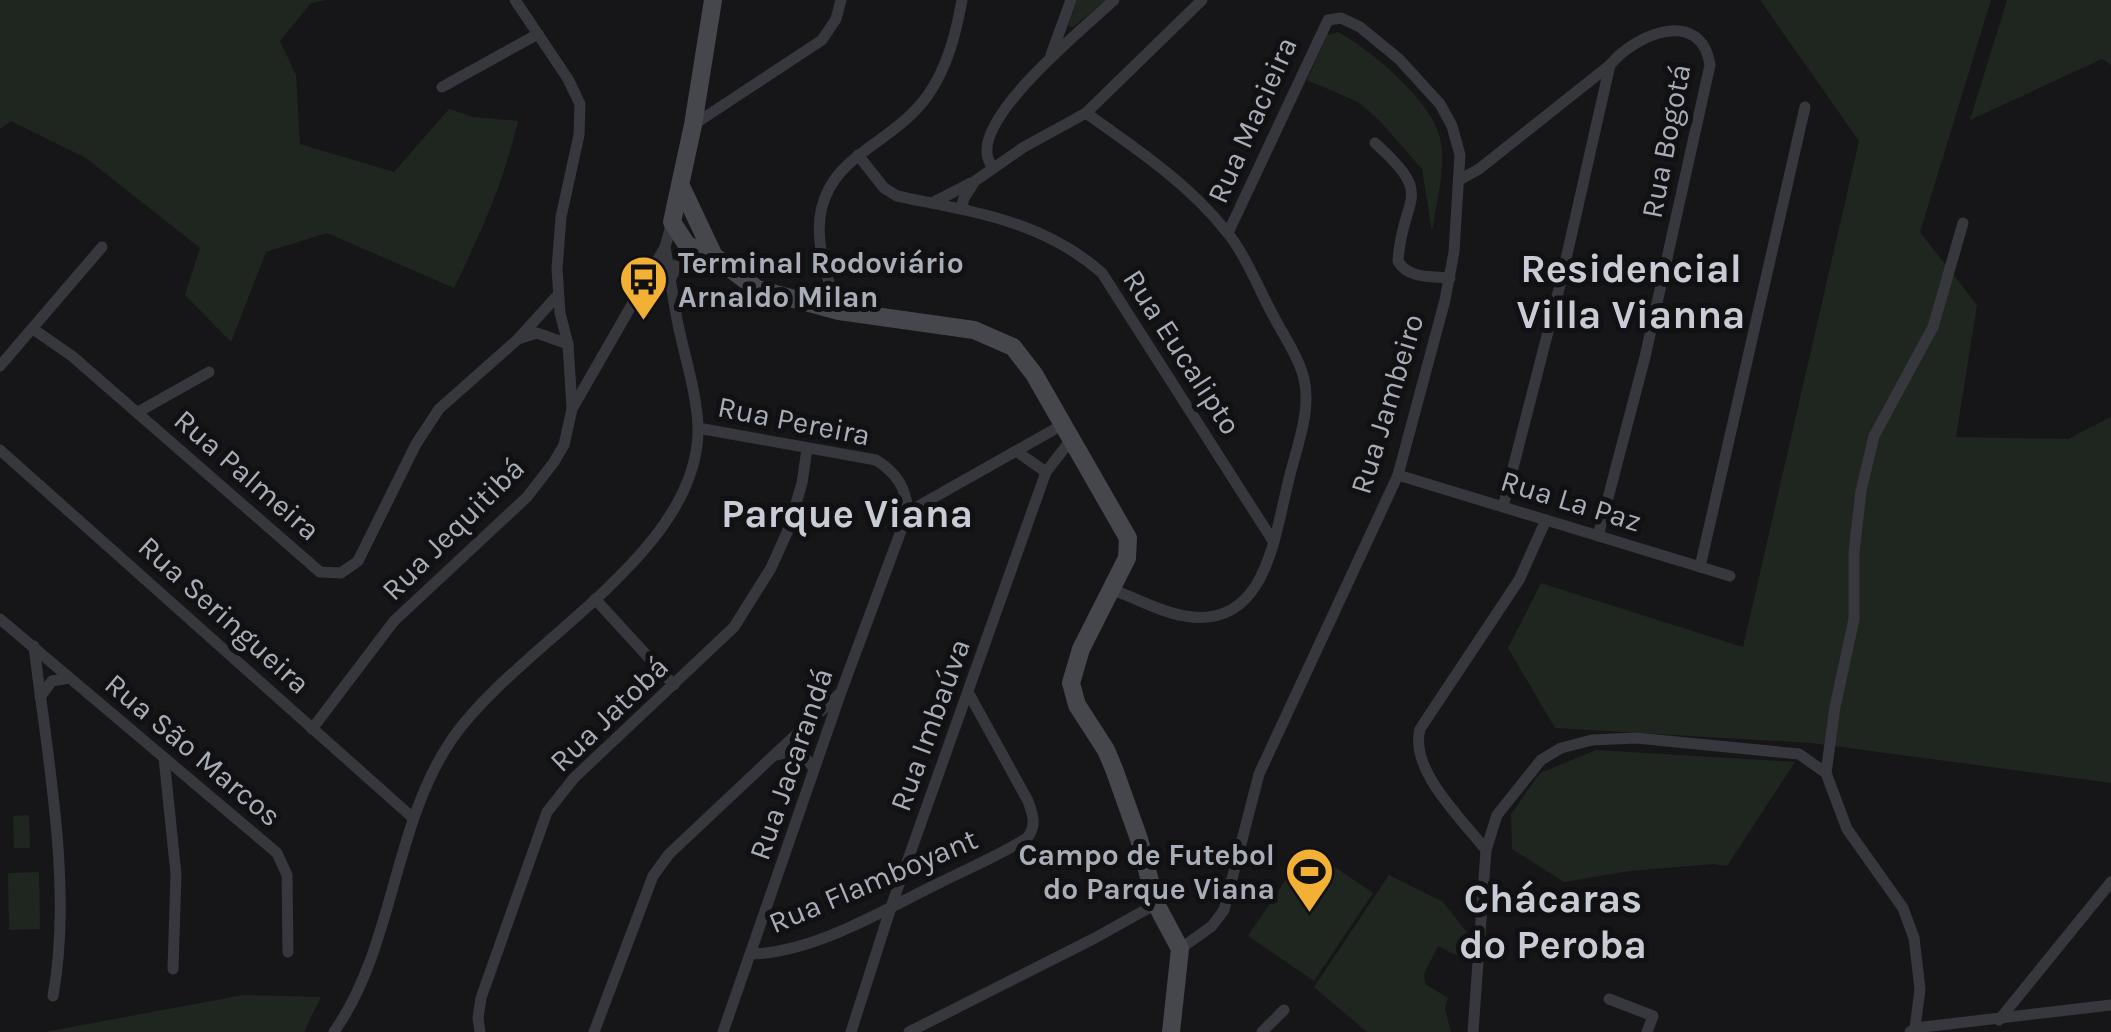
<svg xmlns="http://www.w3.org/2000/svg" width="2111" height="1032" viewBox="0 0 2111 1032" font-family="Karla,sans-serif">
<rect width="100%" height="100%" fill="#161618"/>
<g fill="#1e261f">
<path d="M 0,0 L 326,0 L 311,3 L 280,41 L 296,75 L 300,144 L 394,172 L 449,109 L 473,117 L 518,121 C 504,181 481,233 454,288 L 327,233 L 266,252 L 231,342 L 185,295 L 200,248 L 86,158 L 11,121 L 0,129 Z"/>
<path d="M 1077,0 L 1105,0 L 1105,1 L 1073,27 L 1068,26 Z"/>
<path d="M 1760,0 L 1991,0 L 1920,232 L 1977,305 L 1956,437 L 2068,439 L 2111,417 L 2111,783 L 1811,743 L 1555,728 L 1508,648 L 1541,583 L 1743,647 L 1859,141 Z"/>
<path d="M 2007,0 L 2111,0 L 2111,65 L 2102,59 L 1970,120 Z"/>
<path d="M 1338,32 C 1371,50 1431,100 1440,138 C 1447,165 1436,204 1432,232 L 1422,169 L 1379,120 L 1358,102 L 1307,80 L 1327,35 Z"/>
<path d="M 1596,750 L 1795,762 L 1727,866 L 1713,864 L 1630,871 L 1564,882 L 1512,849 L 1511,814 L 1540,773 Z"/>
<path d="M 29,815 L 30,848 L 14,848 L 13,816 Z"/>
<path d="M 1307,848 L 1373,893 L 1314,981 L 1248,936 Z"/>
<path d="M 39,872 L 40,929 L 9,930 L 8,873 Z"/>
<path d="M 1389,875 L 1443,902 L 1469,935 L 1468,961 L 1438,946 L 1424,974 L 1425,984 L 1448,998 L 1445,1009 L 1451,1032 L 1367,1032 L 1314,987 Z"/>
<path d="M 243,995 L 321,997 L 304,1032 L 45,1032 Z"/>
</g>
<g fill="none" stroke-linecap="round" stroke-linejoin="round">
<g stroke="#37383d" stroke-width="11">
<path d="M 515,0 L 568,79 L 580,104 L 579,135 L 561,217 L 557,269 L 560,313 L 568,344 L 572,408"/>
<path d="M 1051,55 L 1071,0"/>
<path d="M 442,87 L 538,34"/>
<path d="M 1086,113 C 1135,148 1188,183 1226,231 C 1246,255 1259,290 1274,317 C 1284,336 1299,358 1304,379 C 1312,412 1295,451 1288,483 C 1274,539 1265,630 1185,616 C 1160,612 1136,598 1113,590"/>
<path d="M 693,125 L 822,40 L 836,19 L 841,0"/>
<path d="M 1375,143 C 1437,198 1402,195 1398,261 C 1408,279 1431,276 1450,278"/>
<path d="M 858,155 L 884,188 L 897,196 C 973,212 1042,220 1102,273 L 1273,541"/>
<path d="M 992,168 C 990,163 987,158 987,153 C 983,110 1083,29 1114,0"/>
<path d="M 1461,179 L 1479,169 L 1610,65 C 1635,34 1701,7 1710,65 L 1645,357 L 1598,536"/>
<path d="M 932,203 L 971,183"/>
<path d="M 961,209 L 964,198 L 975,181 L 1024,147 L 1086,113 L 1202,0"/>
<path d="M 671,278 L 687,245"/>
<path d="M 839,311 C 818,254 801,199 858,156 C 883,136 909,122 928,95 C 948,66 956,33 962,0"/>
<path d="M 33,329 L 72,356 L 320,572 L 341,573 L 358,561 L 416,444 L 439,409 L 517,340 L 558,295"/>
<path d="M 521,338 L 537,333 L 568,344"/>
<path d="M 0,366 L 102,247"/>
<path d="M 138,412 L 209,372"/>
<path d="M 698,428 L 876,460 C 897,473 906,488 908,512 L 841,692 L 723,1032"/>
<path d="M 0,450 L 413,818"/>
<path d="M 1016,451 L 1046,472"/>
<path d="M 1398,475 L 1730,576"/>
<path d="M 1503,507 L 1561,281 L 1610,65"/>
<path d="M 908,512 L 1062,425"/>
<path d="M 1700,567 L 1805,107"/>
<path d="M 595,599 L 674,685"/>
<path d="M 0,619 L 277,853 L 287,875 L 288,952"/>
<path d="M 34,646 C 47,756 73,887 53,996"/>
<path d="M 40,697 L 52,681 L 69,678"/>
<path d="M 312,729 L 394,621 L 527,497 L 554,462 L 564,445 L 572,409 L 665,247"/>
<path d="M 777,755 C 795,749 804,753 814,769"/>
<path d="M 164,758 L 176,874 L 173,969"/>
<path d="M 1486,850 C 1462,819 1409,770 1420,729 L 1519,580 L 1546,520"/>
<path d="M 1180,949 L 1212,926 L 1224,910 L 1259,774 L 1398,475 L 1445,300 L 1454,252 L 1460,155 L 1452,126 L 1440,104 L 1399,59 L 1360,27 L 1341,18 L 1328,20 L 1228,233"/>
<path d="M 751,954 C 813,953 882,911 937,884 C 967,869 998,856 1027,838 C 1037,826 1033,815 1028,801 L 968,692"/>
<path d="M 1609,999 L 1653,1016 L 1647,1032"/>
<path d="M 1999,1020 L 2111,882"/>
<path d="M 1915,1028 L 2111,1005"/>
<path d="M 334,1032 C 395,945 392,827 452,739 C 519,642 702,553 698,425 C 696,392 686,361 679,329 C 673,302 670,274 665,247 L 672,222"/>
<path d="M 480,1032 L 478,1018 L 481,998 L 547,812 L 574,778 L 734,627 L 771,568 L 789,528 L 802,483 L 807,449"/>
<path d="M 594,1032 L 653,876 L 669,854 L 838,695"/>
<path d="M 851,1032 L 891,907 L 1046,472 L 1070,441"/>
<path d="M 909,1032 L 1093,939 L 1156,904"/>
<path d="M 1262,1032 L 1284,1010"/>
<path d="M 1473,1032 L 1486,850 L 1497,815 L 1541,760 L 1561,748 L 1592,740 L 1636,738 L 1799,754 L 1826,773"/>
<path d="M 1910,1032 L 1915,1028 L 1920,989 L 1914,938 L 1903,908 L 1847,829 L 1826,773 L 1835,707 L 1854,619 L 1854,552 L 1861,491 L 1874,436 L 1933,327 L 1963,223"/>
</g>
<g stroke="#45474d" stroke-width="18">
<path d="M 713,0 L 693,125 L 672,222 L 687,245 L 714,256 L 757,289 L 839,311 L 974,330 L 1013,347 L 1034,374 L 1128,538 L 1127,558 L 1081,649 L 1071,683 L 1077,705 L 1106,750 L 1114,769 L 1139,839 L 1156,904 L 1180,949 L 1171,1032"/>
<path d="M 681,186 L 714,256"/>
</g>
</g>
<defs>
<symbol id="bus-pin" viewBox="-11 -11 22 30"><path d="M0 17L-7.5 6A9.5 9.5 0 1 1 7.5 6Z" fill="#f2b134" stroke="#111113"/><path d="M-5-6H5V4H4V6H2V4H-2V6H-4V4H-5ZM-3.5-4V0h7V-4ZM-3.5 1.2v1.5H-2V1.2ZM2 1.2v1.5H3.5V1.2Z" fill="#111"/></symbol>
<symbol id="stadium-pin" viewBox="-11 -11 22 30"><path d="M0 17L-7.5 6A9.5 9.5 0 1 1 7.5 6Z" fill="#f2b134" stroke="#111113"/><path d="M0-5a6.5 5 0 1 0 0 10a6.5 5 0 1 0 0-10ZM-3.5-1.8h7v3.6h-7Z" fill="#111"/></symbol>
</defs>
<g fill-rule="evenodd">
<use href="#bus-pin" x="616" y="252" width="55" height="75"/>
<use href="#stadium-pin" x="1282" y="844" width="55" height="75"/>
</g>
<g text-anchor="middle" dominant-baseline="central" stroke-width="10" stroke-linejoin="round" paint-order="stroke">
<g font-size="30" fill="#a8adb8" stroke="#111113">
<text transform="translate(1252 120) rotate(-66)">Rua Macieira</text>
<text transform="translate(1666 141) rotate(-79)">Rua Bogotá</text>
<text transform="translate(1182 352) rotate(57)">Rua Eucalipto</text>
<text transform="translate(1387 404) rotate(-73)">Rua Jambeiro</text>
<text transform="translate(794 421) rotate(11)">Rua Pereira</text>
<text transform="translate(247 475) rotate(41)">Rua Palmeira</text>
<text transform="translate(1571 501) rotate(17)">Rua La Paz</text>
<text transform="translate(453 529) rotate(-45)">Rua Jequitibá</text>
<text transform="translate(224 615) rotate(42)">Rua Seringueira</text>
<text transform="translate(609 714) rotate(-44)">Rua Jatobá</text>
<text transform="translate(930 725) rotate(-70)">Rua Imbaúva</text>
<text transform="translate(193 750) rotate(40)">Rua São Marcos</text>
<text transform="translate(791 764) rotate(-71)">Rua Jacarandá</text>
<text transform="translate(873 881) rotate(-23)">Rua Flamboyant</text>
</g>
<g font-size="30" font-weight="bold" fill="#a8adb8" stroke="#111113" text-anchor="start">
<text x="678" y="263">Terminal Rodoviário<tspan x="678" dy="34">Arnaldo Milan</tspan></text>
<text x="1275" y="855" text-anchor="end">Campo de Futebol<tspan x="1275" dy="34">do Parque Viana</tspan></text>
</g>
<g font-size="40" font-weight="bold" fill="#c9ccd4" stroke="#111113">
<text x="1631" y="268">Residencial<tspan x="1631" dy="46">Villa Vianna</tspan></text>
<text x="847" y="513">Parque Viana</text>
<text x="1553" y="898">Chácaras<tspan x="1553" dy="46">do Peroba</tspan></text>
</g>
</g>
</svg>
